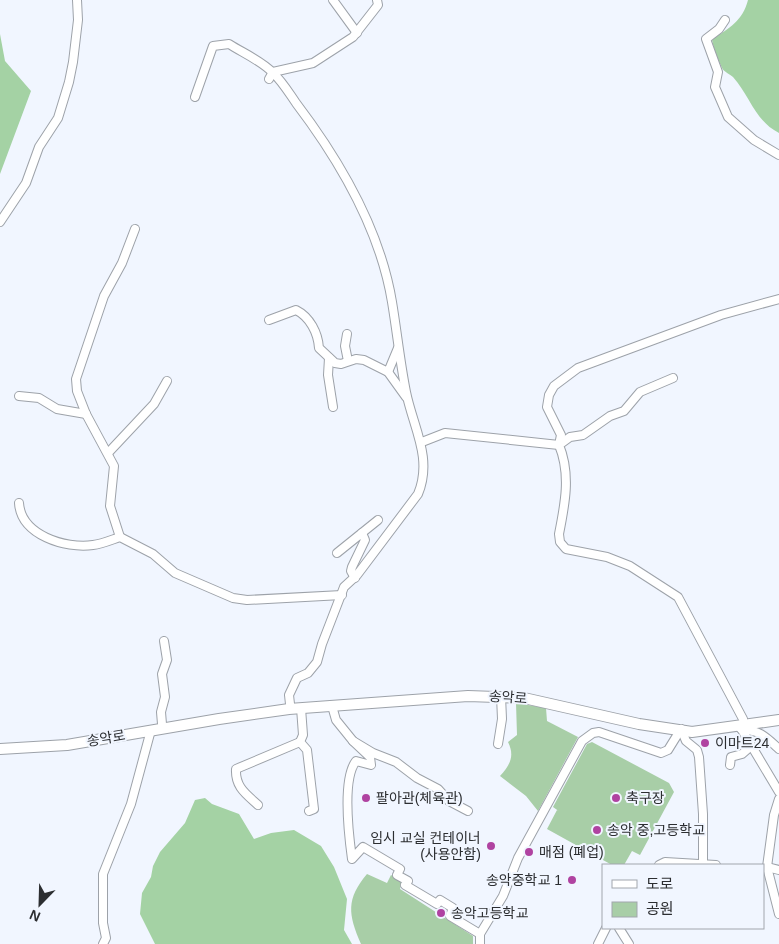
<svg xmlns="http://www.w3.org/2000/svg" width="779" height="944" viewBox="0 0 779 944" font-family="Helvetica,'Noto Sans KR',sans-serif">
<rect width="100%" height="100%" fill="#f1f6ff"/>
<g fill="#a8cea7">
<path d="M 516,703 L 546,708 L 547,721 L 578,737 L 538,811 L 526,796 L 500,776 C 510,765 515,756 508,742 L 517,735 Z"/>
<path d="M 592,742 L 669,783 L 674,792 L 640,855 L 632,851 L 624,865 L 612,865 L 547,829 L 557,810 L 560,812 L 553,807 L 587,744 Z"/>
<path d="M 367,874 L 387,883 L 391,875 L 402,882 L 400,889 L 473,936 L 473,944 L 361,944 C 348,914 346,899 367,874 Z"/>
</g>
<g fill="#a4d2a4">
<path d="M 748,0 L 779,0 L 779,133 C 755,121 750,96 733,77 C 730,74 724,72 722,68 C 718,59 713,48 712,39 C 729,29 743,20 748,0 Z"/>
<path d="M 0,34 L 5,61 L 31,91 L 0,174 Z"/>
<path d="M 205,798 L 212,804 L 239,814 L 254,839 L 271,833 L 294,830 L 321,846 L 334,867 L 347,899 L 344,930 L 352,944 L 155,944 L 140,914 L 142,893 L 151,877 L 153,866 L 160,852 L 185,823 L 195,800 Z"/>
</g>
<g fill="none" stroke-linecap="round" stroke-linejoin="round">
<defs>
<g id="street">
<path d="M 333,0 L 357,33"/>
<path d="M 725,20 L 719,29 L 706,39 L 718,72 L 715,87 L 728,117 L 754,140 L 779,155"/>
<path d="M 269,79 L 273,72 L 313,63 L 353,37 L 378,5 L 377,0"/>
<path d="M 195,97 L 213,46 L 229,44 C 243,53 262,61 273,73 C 282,81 289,93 296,103 C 340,161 380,229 392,302 C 397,332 400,362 406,392 C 413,427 433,458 418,494 L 357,575 L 344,587 L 322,644 L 317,662 L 308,673 L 297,678 L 289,695 L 290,704"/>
<path d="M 0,222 L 26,183 L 39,147 L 58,118 L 69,82 L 73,62 L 78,20 L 77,0"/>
<path d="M 269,320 L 296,310 C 310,317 318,333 319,348 L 335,363 L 341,364 L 356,359 L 364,360 L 388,372 L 398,348"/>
<path d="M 347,334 L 345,346 L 348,361"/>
<path d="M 329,358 L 328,375 L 333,407"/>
<path d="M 388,372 L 406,397"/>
<path d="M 673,378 L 640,392 L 624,411 L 610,416 L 583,435 L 570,437 L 559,445 C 571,474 565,504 559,534 L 560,542 L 566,549 L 607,557 L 630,566 L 678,597 L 743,719"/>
<path d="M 19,396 L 39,398 L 57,409 L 86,414"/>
<path d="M 422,442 L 445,433 L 559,445 L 561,435 L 547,407 L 549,395 L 554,386 L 578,368 L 721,315 L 779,299"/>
<path d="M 108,453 L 154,404 L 167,381"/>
<path d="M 19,503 C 21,535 65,549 93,545 C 102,544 111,540 120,537 L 153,554 L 175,573 L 233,598 L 247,600 L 342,595"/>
<path d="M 120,537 L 110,506 L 114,466 L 86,414 L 77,391 L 76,379 L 104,296 L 122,263 L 135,229"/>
<path d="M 337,553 L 378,520"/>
<path d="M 355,578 L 351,571 L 352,567 L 365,540 L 362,533"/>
<path d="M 332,706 L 336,720 L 353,741 L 373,753 L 396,762 L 417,778 L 438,789 L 449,801 L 468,811"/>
<path d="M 301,708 L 303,735 L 300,742 L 307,750 L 314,809 L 309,811"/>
<path d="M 162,724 L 161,712 L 165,697 L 162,674 L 167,660 L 164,641"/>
<path d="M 740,728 L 742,730 C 759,729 767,738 779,749"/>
<path d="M 681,729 L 686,741 L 697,750 L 699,757 L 703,814 L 703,865"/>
<path d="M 742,730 L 779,792"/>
<path d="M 353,741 L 370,757 L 371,765 L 356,761 C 342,779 349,837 352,859 L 363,847 L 400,869 L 397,875 L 408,881 L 405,885 L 437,904 L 440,900 L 453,908 L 450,916 L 480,934"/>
<path d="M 498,744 L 502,719 L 501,696"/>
<path d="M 730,765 L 731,757 L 742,754 L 750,747"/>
<path d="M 779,799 L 774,815 L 767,867 L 779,914"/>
<path d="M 258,805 C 246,794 235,787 236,769 L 300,742"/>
<path d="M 659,865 L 665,862 L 716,865"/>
<path d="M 767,867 L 779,870"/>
<path d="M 619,928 L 629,944"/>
<path d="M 103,944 L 106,938 L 103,923 L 103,874 L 131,804 L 151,730"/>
<path d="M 480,944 L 480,934 L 503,896 L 518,858 L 582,741 L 593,733 L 599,732 L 661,753 L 668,750 L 681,729"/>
<path d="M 598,944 L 606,928"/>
</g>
<path id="secondary" d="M 0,749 L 67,745 L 219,719 L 289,709 L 468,696 L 524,698 L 639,724 L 692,732 L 779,720"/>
</defs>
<use href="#street" stroke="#9da2a9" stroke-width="10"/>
<use href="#secondary" stroke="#9da2a9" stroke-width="12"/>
<use href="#street" stroke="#fff" stroke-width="8"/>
<use href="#secondary" stroke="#fff" stroke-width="10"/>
</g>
<g fill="#b043a1" stroke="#f1f6ff" stroke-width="2">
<circle cx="705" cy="743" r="5"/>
<circle cx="366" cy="798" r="5"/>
<circle cx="616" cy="798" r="5"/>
<circle cx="597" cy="830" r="5"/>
<circle cx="491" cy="846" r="5"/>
<circle cx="529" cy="852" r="5"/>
<circle cx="572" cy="880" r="5"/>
<circle cx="441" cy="913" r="5"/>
</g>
<g text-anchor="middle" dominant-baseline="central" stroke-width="4" stroke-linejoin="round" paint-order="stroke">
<g font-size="14" fill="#2c2e31" stroke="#f1f6ff">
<text transform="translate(508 697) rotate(4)">송악로</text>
<text transform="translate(106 738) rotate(-10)">송악로</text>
</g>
<g font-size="14" fill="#2c2e31" stroke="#f1f6ff" text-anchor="start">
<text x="715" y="743">이마트24</text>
<text x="376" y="798">팔아관(체육관)</text>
<text x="626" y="798">축구장</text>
<text x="607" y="830">송악 중,고등학교</text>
<text x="481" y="838" text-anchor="end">임시 교실 컨테이너<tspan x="481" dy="16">(사용안함)</tspan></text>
<text x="539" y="852">매점 (폐업)</text>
<text x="562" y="880" text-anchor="end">송악중학교 1</text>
<text x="451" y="913">송악고등학교</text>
</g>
</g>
<rect x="602" y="864" width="162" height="65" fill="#f1f6ff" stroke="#a2a6ad"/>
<rect x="612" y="880" width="25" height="8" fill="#ffffff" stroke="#a2a6ad"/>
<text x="646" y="889" font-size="15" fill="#2c2e31">도로</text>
<rect x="612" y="902" width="25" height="15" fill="#a8cea7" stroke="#a2a6ad"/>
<text x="646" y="914" font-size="15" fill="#2c2e31">공원</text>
<g transform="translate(40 904) rotate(203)" stroke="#f1f6ff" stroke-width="4" paint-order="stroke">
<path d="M0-4L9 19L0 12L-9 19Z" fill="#2c2e31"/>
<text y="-8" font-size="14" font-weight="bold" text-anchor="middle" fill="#2c2e31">N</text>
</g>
</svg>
